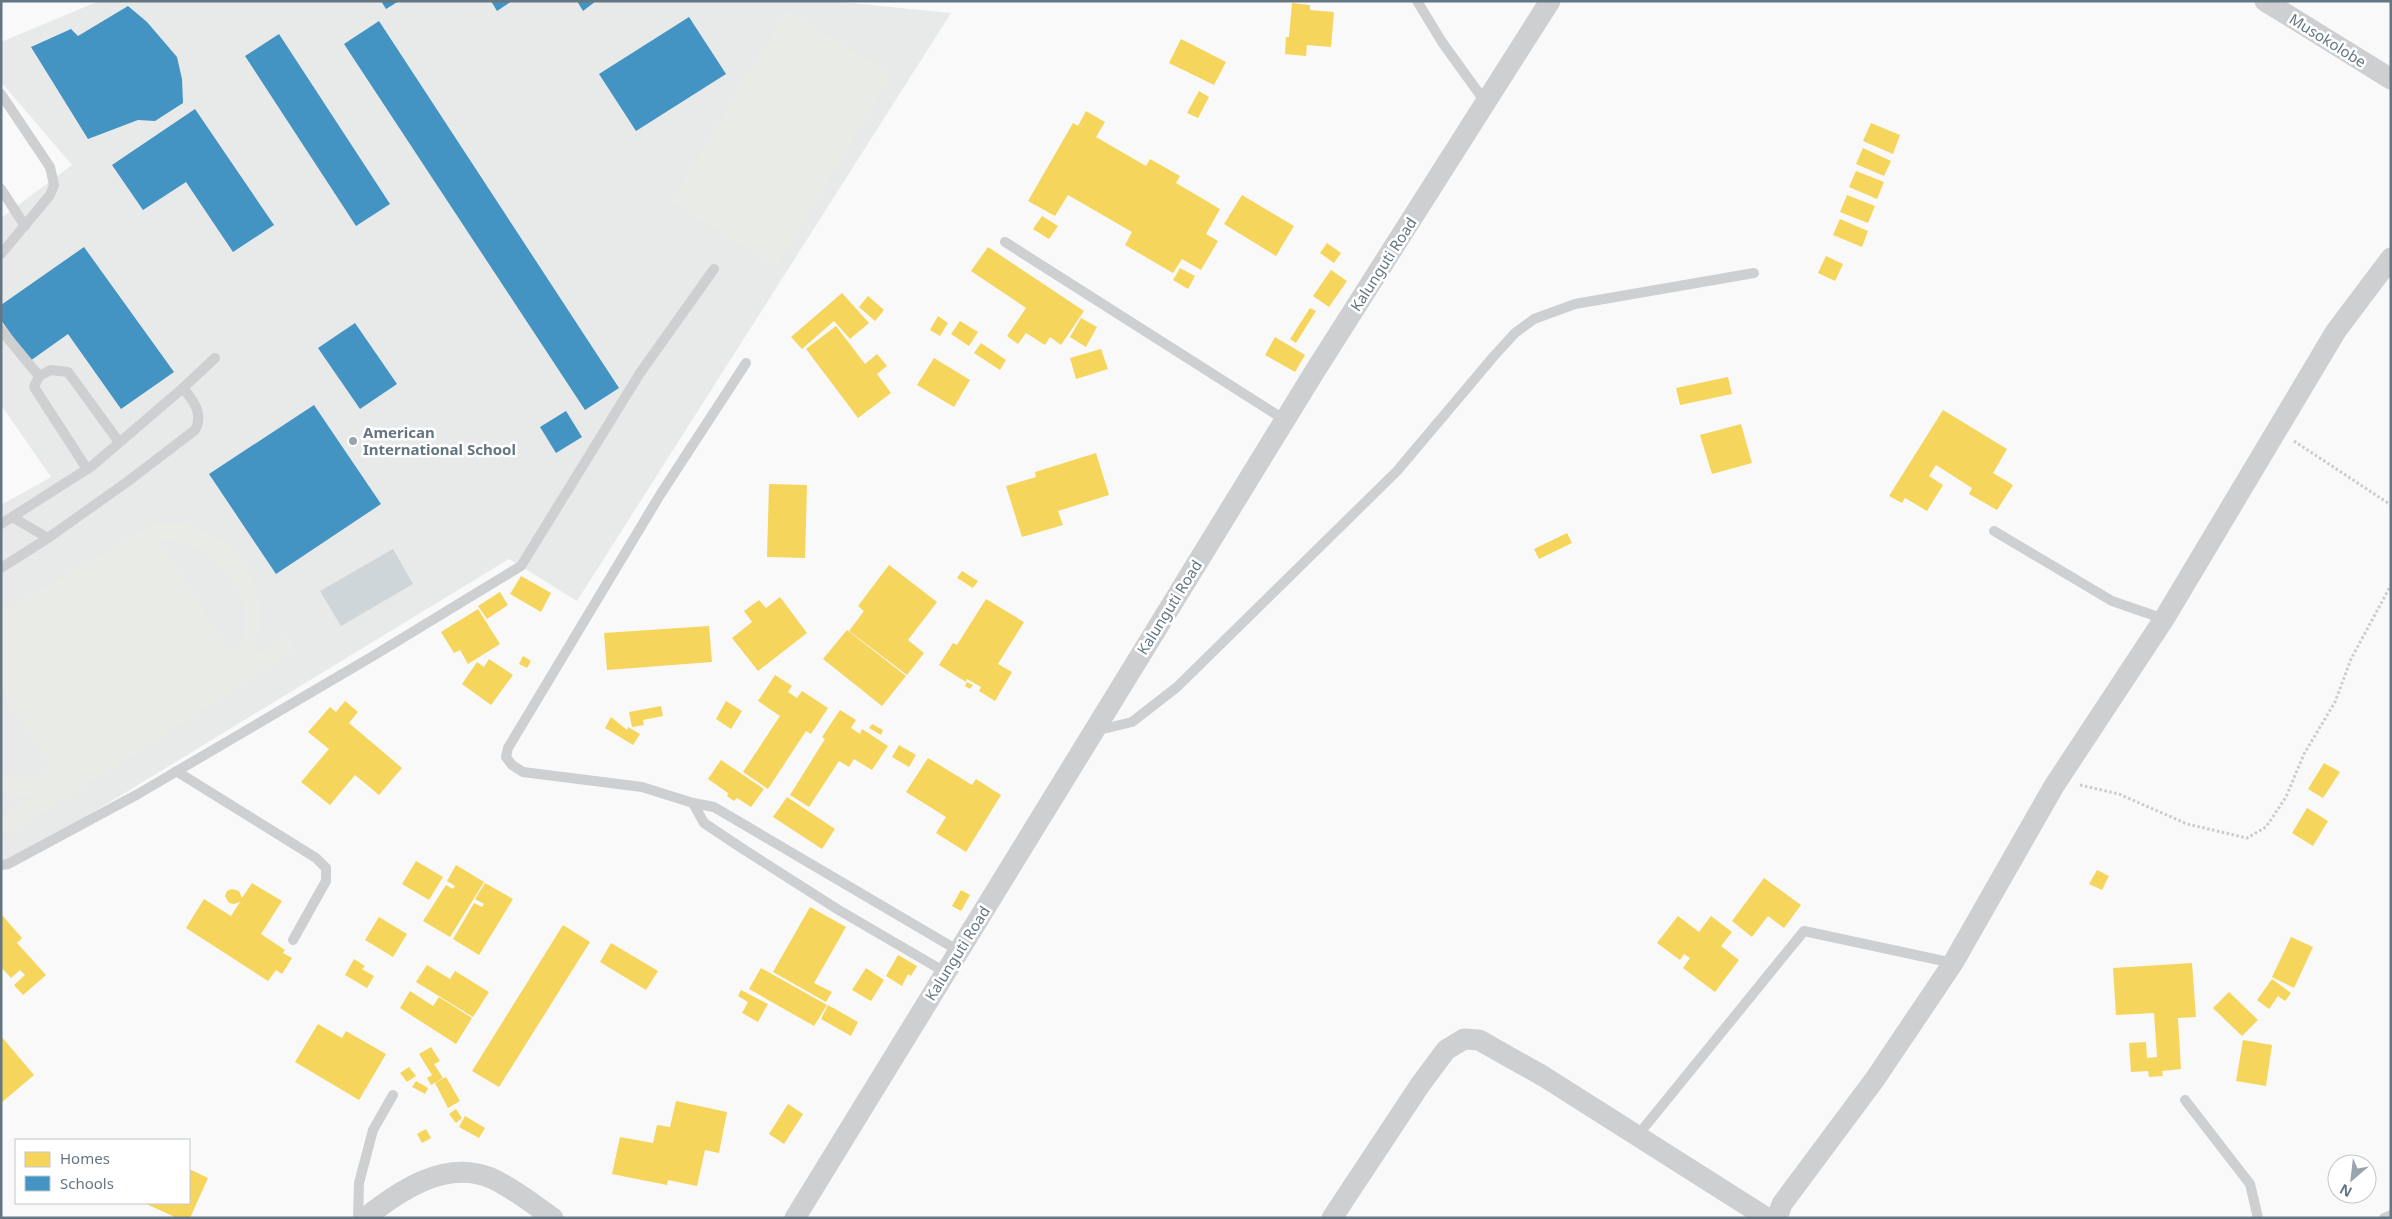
<svg xmlns="http://www.w3.org/2000/svg" width="2392" height="1219" viewBox="0 0 2392 1219" font-family="'Noto Sans',sans-serif">
<rect width="100%" height="100%" fill="#f9f9f9"/>
<path fill="#e8e9e9" d="M 99,1 L 831,1 L 951,13 L 577,601 L 509,559 L 13,861 L 1,860 L 1,505 L 51,477 L 1,405 L 1,218 L 72,165 L 1,82 L 1,42 Z"/>
<g fill="#e8ebe6" fill-rule="evenodd">
<path d="M 786,11 L 892,74 L 777,266 L 671,202 Z"/>
<path d="M 157,522 C 216,522 262,561 260,622 C 259,634 255,645 252,656 L 287,636 L 295,650 L 7,836 L 1,826 L 1,817 L 33,798 L 1,793 L 1,773 C 19,779 37,777 53,771 L 1,687 L 1,613 ZM 158,539 C 220,543 266,600 234,659 Z"/>
</g>
<path fill="#ced6d9" d="M 393,549 L 413,584 L 341,626 L 320,591 Z"/>
<g fill="#f6d55c">
<path d="M 1292,3 L 1310,5 L 1310,10 L 1334,12 L 1331,47 L 1307,45 L 1306,56 L 1285,54 L 1286,37 L 1289,37 Z"/>
<path d="M 1181,39 L 1226,62 L 1214,85 L 1169,63 Z"/>
<path d="M 1199,91 L 1209,97 L 1198,118 L 1187,113 Z"/>
<path d="M 1086,111 L 1105,122 L 1096,137 L 1146,166 L 1150,159 L 1180,176 L 1176,183 L 1220,209 L 1206,234 L 1218,241 L 1201,270 L 1182,259 L 1173,273 L 1125,245 L 1132,232 L 1068,195 L 1055,216 L 1028,201 L 1073,123 L 1078,126 Z"/>
<path d="M 1871,123 L 1900,135 L 1893,154 L 1863,141 Z"/>
<path d="M 1863,148 L 1891,161 L 1884,176 L 1856,164 Z"/>
<path d="M 1856,171 L 1884,182 L 1877,199 L 1849,187 Z"/>
<path d="M 1242,195 L 1294,226 L 1276,256 L 1224,224 Z"/>
<path d="M 1847,195 L 1875,206 L 1868,223 L 1840,212 Z"/>
<path d="M 1042,216 L 1058,226 L 1049,239 L 1033,229 Z"/>
<path d="M 1840,219 L 1868,231 L 1862,247 L 1833,235 Z"/>
<path d="M 1327,243 L 1341,253 L 1334,263 L 1320,253 Z"/>
<path d="M 988,247 L 1084,311 L 1061,345 L 1050,337 L 1045,345 L 1026,333 L 1018,344 L 1007,336 L 1026,308 L 971,271 Z"/>
<path d="M 1826,256 L 1843,264 L 1835,281 L 1818,273 Z"/>
<path d="M 1180,268 L 1195,276 L 1188,289 L 1173,280 Z"/>
<path d="M 1331,270 L 1347,281 L 1329,307 L 1313,296 Z"/>
<path d="M 842,293 L 869,323 L 850,339 L 834,321 L 802,349 L 791,337 Z"/>
<path d="M 868,296 L 884,310 L 875,321 L 859,307 Z"/>
<path d="M 1310,308 L 1316,311 L 1296,343 L 1290,339 Z"/>
<path d="M 938,316 L 948,323 L 940,336 L 930,330 Z"/>
<path d="M 1081,318 L 1097,327 L 1086,347 L 1070,337 Z"/>
<path d="M 960,321 L 978,332 L 969,346 L 951,334 Z"/>
<path d="M 836,326 L 865,364 L 877,354 L 887,366 L 877,374 L 891,393 L 858,418 L 806,349 Z"/>
<path d="M 1275,337 L 1305,355 L 1295,372 L 1265,355 Z"/>
<path d="M 981,343 L 1006,360 L 1000,370 L 974,353 Z"/>
<path d="M 1101,349 L 1108,369 L 1076,379 L 1070,358 Z"/>
<path d="M 934,358 L 970,380 L 954,407 L 917,385 Z"/>
<path d="M 1728,377 L 1732,394 L 1680,405 L 1676,388 Z"/>
<path d="M 1943,410 L 2007,449 L 1993,473 L 2013,485 L 1997,510 L 1969,494 L 1972,488 L 1936,465 L 1929,476 L 1943,485 L 1927,511 L 1905,498 L 1902,503 L 1889,496 Z"/>
<path d="M 1741,424 L 1752,463 L 1712,474 L 1700,435 Z"/>
<path d="M 1096,453 L 1109,495 L 1058,511 L 1063,525 L 1022,537 L 1006,486 L 1036,477 L 1035,472 Z"/>
<path d="M 769,484 L 807,485 L 805,558 L 767,557 Z"/>
<path d="M 1567,533 L 1572,543 L 1539,559 L 1534,549 Z"/>
<path d="M 889,565 L 937,602 L 908,640 L 924,653 L 907,675 L 849,631 L 864,611 L 858,606 Z"/>
<path d="M 962,571 L 978,581 L 973,588 L 957,578 Z"/>
<path d="M 521,576 L 551,593 L 541,612 L 510,594 Z"/>
<path d="M 500,592 L 508,605 L 487,619 L 478,606 Z"/>
<path d="M 780,597 L 807,633 L 758,671 L 732,638 L 752,622 L 744,611 L 759,600 L 766,608 Z"/>
<path d="M 986,599 L 1024,622 L 998,664 L 1012,672 L 995,701 L 979,691 L 981,687 L 967,679 L 966,682 L 939,665 L 953,643 L 957,645 Z"/>
<path d="M 478,609 L 500,644 L 468,664 L 460,650 L 454,653 L 441,632 Z"/>
<path d="M 709,626 L 712,662 L 607,670 L 604,633 Z"/>
<path d="M 847,630 L 906,676 L 882,706 L 823,659 Z"/>
<path d="M 523,656 L 531,661 L 527,668 L 519,664 Z"/>
<path d="M 489,659 L 513,675 L 491,705 L 462,684 L 477,662 L 484,667 Z"/>
<path d="M 775,675 L 792,686 L 788,692 L 797,698 L 802,691 L 828,708 L 811,734 L 806,731 L 768,789 L 743,772 L 780,716 L 758,701 Z"/>
<path d="M 967,682 L 973,685 L 970,689 L 965,686 Z"/>
<path d="M 345,701 L 358,712 L 349,723 L 402,768 L 379,795 L 355,775 L 330,805 L 301,782 L 329,749 L 308,732 L 330,707 L 336,712 Z"/>
<path d="M 726,701 L 742,711 L 731,729 L 716,719 Z"/>
<path d="M 661,706 L 663,716 L 643,720 L 644,725 L 632,727 L 629,712 Z"/>
<path d="M 840,710 L 856,720 L 851,728 L 860,734 L 862,729 L 888,746 L 872,770 L 854,759 L 849,767 L 839,761 L 809,807 L 790,795 L 825,739 L 822,737 Z"/>
<path d="M 611,717 L 627,730 L 628,727 L 640,734 L 633,745 L 605,728 Z"/>
<path d="M 872,724 L 883,730 L 881,735 L 869,728 Z"/>
<path d="M 899,745 L 916,755 L 909,767 L 892,757 Z"/>
<path d="M 928,758 L 972,785 L 976,779 L 1001,795 L 966,852 L 936,833 L 946,817 L 906,792 Z"/>
<path d="M 721,760 L 764,789 L 751,807 L 737,798 L 734,801 L 727,796 L 728,793 L 708,779 Z"/>
<path d="M 2324,763 L 2340,772 L 2323,798 L 2308,789 Z"/>
<path d="M 787,797 L 835,829 L 822,849 L 773,817 Z"/>
<path d="M 2307,808 L 2328,821 L 2313,846 L 2292,833 Z"/>
<path d="M 416,861 L 443,877 L 429,900 L 402,884 Z"/>
<path d="M 456,865 L 484,882 L 450,937 L 423,921 L 446,885 L 453,889 L 455,886 L 447,881 Z"/>
<path d="M 2097,870 L 2109,876 L 2102,890 L 2089,884 Z"/>
<path d="M 1764,878 L 1801,905 L 1784,928 L 1768,916 L 1752,937 L 1732,921 Z"/>
<path d="M 252,883 L 282,901 L 261,934 L 285,950 L 283,953 L 292,958 L 282,974 L 276,970 L 268,981 L 186,928 L 204,899 L 231,916 L 240,902 L 234,904 L 229,903 L 225,896 L 227,891 L 232,889 L 239,891 L 242,898 L 240,901 Z"/>
<path d="M 485,883 L 513,899 L 479,955 L 453,939 L 474,903 L 482,907 L 484,904 L 475,899 Z"/>
<path d="M 961,890 L 970,895 L 961,911 L 952,906 Z"/>
<path d="M 810,907 L 846,927 L 814,983 L 832,992 L 826,1002 L 773,972 Z"/>
<path d="M 1,914 L 22,938 L 17,943 L 46,975 L 23,995 L 14,985 L 25,975 L 20,970 L 11,978 L 1,967 Z"/>
<path d="M 1678,916 L 1699,932 L 1711,916 L 1732,932 L 1721,946 L 1739,960 L 1715,992 L 1683,968 L 1690,958 L 1684,954 L 1680,960 L 1657,943 Z"/>
<path d="M 379,917 L 407,934 L 393,957 L 365,940 Z"/>
<path d="M 563,925 L 590,942 L 499,1087 L 472,1071 Z"/>
<path d="M 2291,937 L 2313,947 L 2294,988 L 2272,977 Z"/>
<path d="M 611,943 L 658,971 L 646,990 L 600,962 Z"/>
<path d="M 898,955 L 917,966 L 911,976 L 908,974 L 902,986 L 886,976 Z"/>
<path d="M 354,959 L 365,966 L 362,969 L 374,976 L 367,988 L 345,975 Z"/>
<path d="M 2192,963 L 2196,1017 L 2178,1018 L 2181,1069 L 2162,1071 L 2163,1076 L 2149,1077 L 2148,1071 L 2131,1072 L 2129,1043 L 2146,1042 L 2147,1058 L 2157,1057 L 2154,1013 L 2116,1015 L 2113,968 Z"/>
<path d="M 427,965 L 450,979 L 455,971 L 489,992 L 473,1017 L 416,982 Z"/>
<path d="M 761,968 L 827,1005 L 814,1026 L 749,989 Z"/>
<path d="M 866,968 L 884,980 L 871,1001 L 852,990 Z"/>
<path d="M 2272,979 L 2291,993 L 2285,1001 L 2278,996 L 2269,1009 L 2257,1000 Z"/>
<path d="M 741,990 L 768,1004 L 758,1022 L 742,1013 L 748,1002 L 738,996 Z"/>
<path d="M 410,991 L 433,1006 L 439,997 L 472,1018 L 456,1044 L 400,1008 Z"/>
<path d="M 2229,992 L 2258,1020 L 2242,1036 L 2213,1008 Z"/>
<path d="M 828,1005 L 858,1022 L 851,1036 L 821,1019 Z"/>
<path d="M 318,1024 L 342,1038 L 346,1031 L 386,1054 L 359,1100 L 295,1062 Z"/>
<path d="M 1,1036 L 34,1075 L 1,1103 Z"/>
<path d="M 2243,1040 L 2272,1045 L 2266,1086 L 2236,1081 Z"/>
<path d="M 431,1047 L 440,1061 L 434,1064 L 443,1078 L 431,1085 L 427,1078 L 432,1075 L 419,1054 Z"/>
<path d="M 409,1067 L 416,1076 L 407,1082 L 400,1073 Z"/>
<path d="M 446,1077 L 460,1101 L 448,1108 L 435,1083 Z"/>
<path d="M 416,1081 L 428,1088 L 425,1094 L 412,1087 Z"/>
<path d="M 676,1101 L 727,1112 L 719,1153 L 705,1150 L 697,1186 L 668,1180 L 667,1185 L 612,1174 L 620,1137 L 653,1143 L 657,1125 L 670,1127 Z"/>
<path d="M 788,1104 L 803,1114 L 784,1144 L 769,1134 Z"/>
<path d="M 456,1109 L 462,1118 L 456,1123 L 449,1114 Z"/>
<path d="M 465,1116 L 485,1128 L 479,1138 L 459,1127 Z"/>
<path d="M 426,1129 L 431,1138 L 422,1143 L 417,1134 Z"/>
<path d="M 189,1169 L 208,1178 L 190,1218 L 177,1218 L 144,1203 L 189,1203 Z"/>
</g>
<g fill="#4393c3">
<path d="M 381,1 L 399,1 L 386,9 Z"/>
<path d="M 491,1 L 512,1 L 497,11 Z"/>
<path d="M 577,1 L 596,1 L 583,11 Z"/>
<path d="M 128,6 L 147,22 L 177,57 L 182,79 L 183,103 L 155,121 L 138,120 L 88,139 L 31,47 L 71,29 L 78,36 Z"/>
<path d="M 689,17 L 726,74 L 636,131 L 599,74 Z"/>
<path d="M 379,21 L 619,388 L 585,410 L 344,44 Z"/>
<path d="M 279,34 L 390,204 L 356,226 L 245,56 Z"/>
<path d="M 195,109 L 274,225 L 233,252 L 186,182 L 143,210 L 112,165 Z"/>
<path d="M 84,247 L 174,372 L 121,409 L 68,334 L 30,361 L 1,320 L 1,305 Z"/>
<path d="M 355,323 L 397,384 L 360,409 L 318,348 Z"/>
<path d="M 314,405 L 381,504 L 276,574 L 209,474 Z"/>
<path d="M 566,411 L 582,437 L 556,453 L 540,427 Z"/>
</g>
<g fill="none" stroke-linecap="round" stroke-linejoin="round">
<g stroke="#cbcccd" stroke-width="3" stroke-dasharray="2.5 2.5" stroke-linecap="butt">
<path d="M 2294,441 L 2391,505"/>
<path d="M 2080,785 L 2119,794 L 2187,824 L 2247,838 L 2266,827 L 2286,797 L 2304,754 L 2335,702 L 2351,659 L 2391,585"/>
</g>
<g stroke="#cecfd0" stroke-width="10">
<path d="M 1417,1 L 1442,42 L 1486,103"/>
<path d="M 1,94 L 50,167 L 54,185 L 50,195 L 1,254"/>
<path d="M 1,189 L 25,226"/>
<path d="M 1005,242 L 1285,420"/>
<path d="M 1,330 L 39,376"/>
<path d="M 746,363 L 660,495 L 508,748 L 506,757 L 512,765 L 523,772 L 642,787 L 693,803 L 714,807 L 959,951"/>
<path d="M 183,388 L 215,358"/>
<path d="M 87,469 L 34,387 L 39,376 L 51,370 L 68,372 L 119,442"/>
<path d="M 1,524 L 92,466 L 183,388 C 193,400 204,414 195,430 L 127,482 L 48,538 L 12,517"/>
<path d="M 1994,531 L 2112,601 L 2164,619"/>
<path d="M 1,568 L 48,538"/>
<path d="M 1095,731 L 1132,722 L 1177,687 L 1397,471 L 1494,356 L 1515,333 L 1534,319 L 1575,304 L 1754,273"/>
<path d="M 176,771 L 316,858 L 326,868 L 326,881 L 293,940"/>
<path d="M 693,803 L 704,823 L 740,847 L 837,909 L 945,972"/>
<path d="M 1,865 L 8,864 L 138,794 L 373,656 L 521,566 L 640,373 L 714,269"/>
<path d="M 2185,1100 L 2250,1184 L 2258,1218"/>
<path d="M 1638,1135 L 1804,931 L 1953,963"/>
<path d="M 358,1218 L 359,1183 L 373,1130 L 393,1095"/>
<path d="M 2384,1218 L 2391,1215"/>
</g>
<g stroke="#cecfd0" stroke-width="21">
<path d="M 2265,1 L 2391,79"/>
<path d="M 365,1218 C 399,1191 445,1159 491,1178 C 513,1188 533,1204 553,1218"/>
<path d="M 795,1218 L 1315,371 L 1550,1"/>
<path d="M 1332,1218 L 1420,1085 L 1446,1050 L 1464,1039 L 1479,1040 L 1543,1076 L 1767,1218"/>
<path d="M 1777,1218 L 1782,1204 L 1875,1079 L 1953,963 L 2054,786 L 2164,619 L 2336,331 L 2391,258"/>
</g>
</g>
<circle fill="#99a4ac" stroke="#fff" stroke-width="2" cx="353" cy="441" r="5"/>
<g text-anchor="middle" dominant-baseline="central" stroke-width="5" stroke-linejoin="round" paint-order="stroke">
<g font-size="15" fill="#657683" stroke="#fff">
<text transform="translate(2328 40) rotate(32)">Musokolobe</text>
<text transform="translate(1383 264) rotate(-57)">Kalunguti Road</text>
<text transform="translate(1169 607) rotate(-58)">Kalunguti Road</text>
<text transform="translate(957 953) rotate(-58)">Kalunguti Road</text>
</g>
<g font-size="15" font-weight="bold" fill="#657683" stroke="#fff" text-anchor="start">
<text x="363" y="432">American<tspan x="363" dy="17">International School</tspan></text>
</g>
</g>
<rect width="2392" height="1219" fill="none" stroke="#657683" stroke-width="5"/>
<rect x="15" y="1139" width="175" height="65" fill="#ffffff" stroke="#c1c8cd"/>
<rect x="25" y="1152" width="25" height="15" fill="#f6d55c" stroke="#c1c8cd"/>
<text x="60" y="1164" font-size="15" fill="#657683">Homes</text>
<rect x="25" y="1176" width="25" height="15" fill="#4393c3" stroke="#c1c8cd"/>
<text x="60" y="1189" font-size="15" fill="#657683">Schools</text>
<g transform="translate(2352 1179) rotate(208)"><circle r="24" fill="#ffffff" stroke="#c1c8cd"/>
<path d="M0-4L9 19L0 12L-9 19Z" fill="#99a4ac"/>
<text y="-8" font-size="14" font-weight="bold" text-anchor="middle" fill="#657683">N</text>
</g>
</svg>
